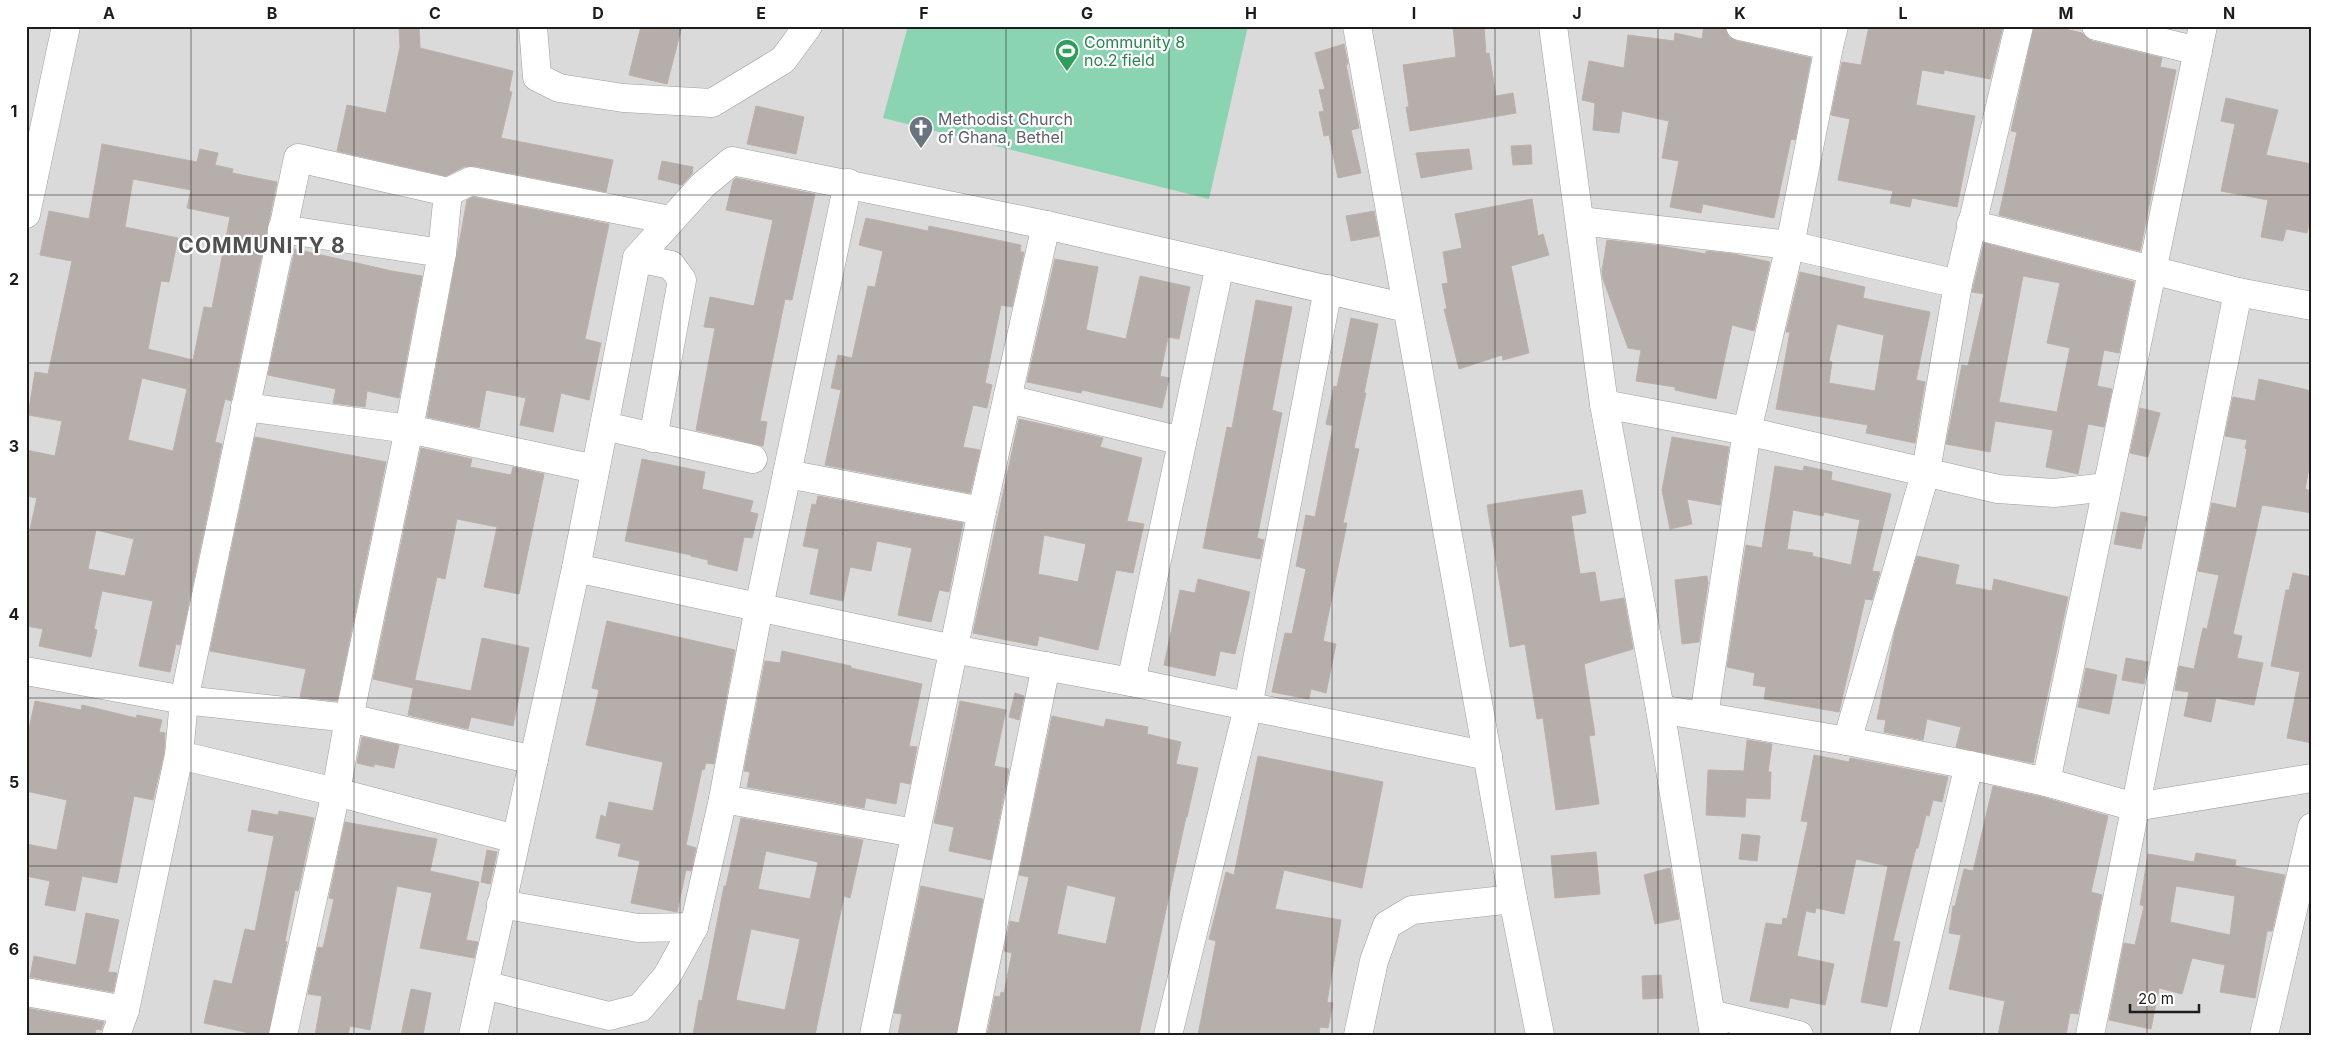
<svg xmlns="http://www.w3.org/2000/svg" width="2338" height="1061" viewBox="0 0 2338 1061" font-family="Inter,sans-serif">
<rect width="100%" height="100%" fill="#ede9e4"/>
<rect fill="#dbdada" x="26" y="26" width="2286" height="1009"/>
<path fill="#8ad4b1" d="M 908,26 L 1248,26 L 1209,199 L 883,118 Z"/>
<g fill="#b6aeaa" stroke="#bdb0a8" fill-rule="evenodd">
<path d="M 419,26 L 420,48 L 513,71 L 509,91 L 512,92 L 501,138 L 613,160 L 606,192 L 474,166 L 464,167 L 446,176 L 337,151 L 347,105 L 386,113 L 400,47 L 399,27 Z"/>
<path d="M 641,26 L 682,26 L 667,84 L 629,75 Z"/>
<path d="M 1453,26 L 1484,26 L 1486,54 L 1489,53 L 1496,96 L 1513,93 L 1516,113 L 1410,131 L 1406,107 L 1409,107 L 1403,65 L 1456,57 Z"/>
<path d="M 1704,26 L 1725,26 L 1729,37 L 1737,41 L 1811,58 L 1795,140 L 1791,139 L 1774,218 L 1703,204 L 1701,213 L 1670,207 L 1679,161 L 1662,158 L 1669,121 L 1622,111 L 1619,133 L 1593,130 L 1595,103 L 1582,100 L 1589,61 L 1624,68 L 1628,35 L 1674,41 L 1675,33 L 1702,39 Z"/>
<path d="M 1869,26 L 2003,26 L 1990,79 L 1944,70 L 1944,74 L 1922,70 L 1916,105 L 1975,116 L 1957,207 L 1912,198 L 1910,207 L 1890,203 L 1893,191 L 1838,180 L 1850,119 L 1831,115 L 1842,62 L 1861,65 Z"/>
<path d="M 2034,26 L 2053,26 L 2082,33 L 2092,41 L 2162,58 L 2160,67 L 2176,70 L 2140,251 L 1999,215 L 2017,132 L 2011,131 Z"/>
<path d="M 1344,44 L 1348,64 L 1346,65 L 1359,128 L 1351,130 L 1361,173 L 1338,178 L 1329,135 L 1324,136 L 1319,112 L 1324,111 L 1319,90 L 1325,89 L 1315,53 Z"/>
<path d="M 2226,98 L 2278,110 L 2266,155 L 2312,164 L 2312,210 L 2307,233 L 2286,229 L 2283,241 L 2261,237 L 2268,200 L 2221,191 L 2235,124 L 2221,121 Z"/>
<path d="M 756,106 L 804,117 L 796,154 L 747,144 Z"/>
<path d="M 102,144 L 197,162 L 200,149 L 218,153 L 215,165 L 233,169 L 232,173 L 277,182 L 231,401 L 225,399 L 215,442 L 222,444 L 180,645 L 176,644 L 170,672 L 139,666 L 153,601 L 102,591 L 94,629 L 97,630 L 91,657 L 39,646 L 43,629 L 26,626 L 26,547 L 37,498 L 26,496 L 26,450 L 55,456 L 62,421 L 28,415 L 35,372 L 48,374 L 72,261 L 40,255 L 49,211 L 89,219 ZM 133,179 L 191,190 L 187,208 L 230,217 L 212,308 L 204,307 L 193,360 L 148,349 L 161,281 L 169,282 L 178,238 L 125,227 ZM 142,378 L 187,389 L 173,451 L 128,440 ZM 96,530 L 134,539 L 125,576 L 88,569 Z"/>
<path d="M 1531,145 L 1532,164 L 1513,165 L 1511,146 Z"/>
<path d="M 1469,149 L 1472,169 L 1421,178 L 1416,153 Z"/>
<path d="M 662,161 L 693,167 L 692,174 L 682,185 L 658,179 Z"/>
<path d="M 736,178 L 815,194 L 792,300 L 785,299 L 760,421 L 767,422 L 763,446 L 696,430 L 715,328 L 704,327 L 710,297 L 754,306 L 773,220 L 726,210 L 733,181 Z"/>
<path d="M 473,197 L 609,224 L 585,339 L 601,343 L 589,400 L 561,393 L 553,432 L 520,425 L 526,398 L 486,390 L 479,428 L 427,417 L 467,200 Z"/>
<path d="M 1532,199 L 1538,236 L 1543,234 L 1549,255 L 1511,266 L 1529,353 L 1503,360 L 1502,355 L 1459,369 L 1444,309 L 1447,309 L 1442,284 L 1448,283 L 1443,252 L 1462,248 L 1455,214 Z"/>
<path d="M 1374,211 L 1379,236 L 1351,241 L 1346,216 Z"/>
<path d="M 866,218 L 928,231 L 929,226 L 1021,245 L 1020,252 L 1024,252 L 1012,307 L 1001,305 L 985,383 L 992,385 L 987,408 L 973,405 L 963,447 L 980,450 L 970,493 L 825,465 L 841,390 L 831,388 L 838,355 L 852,358 L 868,286 L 875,287 L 883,251 L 859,245 Z"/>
<path d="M 1607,240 L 1661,246 L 1706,254 L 1706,251 L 1734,254 L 1770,262 L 1754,331 L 1732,325 L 1716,399 L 1675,390 L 1675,387 L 1636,381 L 1641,350 L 1628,348 L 1603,279 L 1602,271 Z"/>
<path d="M 1984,243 L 2134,282 L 2119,353 L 2104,350 L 2097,386 L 2112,389 L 2104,427 L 2088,424 L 2078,474 L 2046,467 L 2053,430 L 1995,421 L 1990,452 L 1946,444 L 1962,365 L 1968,366 L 1984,294 L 1972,292 ZM 2023,276 L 2060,283 L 2047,343 L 2070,348 L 2057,412 L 1999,402 Z"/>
<path d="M 295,249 L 392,271 L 422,276 L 399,398 L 367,391 L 365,407 L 333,403 L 336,389 L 268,375 Z"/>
<path d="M 1055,259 L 1098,267 L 1086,330 L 1126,339 L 1140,276 L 1190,287 L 1179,339 L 1168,337 L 1160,376 L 1169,378 L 1162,408 L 1082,390 L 1081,393 L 1027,382 Z"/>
<path d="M 1800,272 L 1865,287 L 1863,298 L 1930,312 L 1916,380 L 1925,382 L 1915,443 L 1866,433 L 1868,425 L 1776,409 L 1790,332 L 1786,332 ZM 1837,324 L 1884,335 L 1875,391 L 1829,383 L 1832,362 L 1829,361 Z"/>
<path d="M 1256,300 L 1292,307 L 1272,410 L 1282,413 L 1257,538 L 1264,540 L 1260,559 L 1203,548 L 1227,427 L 1232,428 Z"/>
<path d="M 1351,318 L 1378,324 L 1364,393 L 1366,393 L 1354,448 L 1359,449 L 1343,523 L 1347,523 L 1323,641 L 1336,644 L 1326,693 L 1311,689 L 1309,699 L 1272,692 L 1285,633 L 1292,634 L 1306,569 L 1296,566 L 1306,515 L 1315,517 L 1333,426 L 1326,424 L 1334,386 L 1337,387 Z"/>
<path d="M 2259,379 L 2312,391 L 2312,453 L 2305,489 L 2312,491 L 2312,513 L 2262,505 L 2233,634 L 2242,636 L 2237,658 L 2263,663 L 2254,705 L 2216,698 L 2211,722 L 2184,716 L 2189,692 L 2175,690 L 2179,666 L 2194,669 L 2203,628 L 2207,629 L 2219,575 L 2198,571 L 2212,503 L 2236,508 L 2247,449 L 2245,448 L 2247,440 L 2225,436 L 2233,397 L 2255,401 Z"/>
<path d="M 2140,408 L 2160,413 L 2148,457 L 2130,453 Z"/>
<path d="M 1019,419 L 1103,438 L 1100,447 L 1142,458 L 1127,521 L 1144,524 L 1133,573 L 1116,570 L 1098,650 L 1039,636 L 1037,646 L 973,633 ZM 1044,535 L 1086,544 L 1078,582 L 1038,574 Z"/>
<path d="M 255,437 L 386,462 L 337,701 L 300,697 L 306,669 L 210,651 Z"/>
<path d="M 1672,437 L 1729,447 L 1720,505 L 1687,499 L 1692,524 L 1670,529 L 1662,490 Z"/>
<path d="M 421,448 L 472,459 L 470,467 L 511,475 L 513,467 L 544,474 L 519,594 L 484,587 L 497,527 L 457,519 L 445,579 L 437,577 L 413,688 L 373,679 Z"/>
<path d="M 642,459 L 705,472 L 702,489 L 753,501 L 750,512 L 758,514 L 752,538 L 744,537 L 737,571 L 708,564 L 708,560 L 691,556 L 691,555 L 625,541 Z"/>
<path d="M 1775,466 L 1803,471 L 1804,466 L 1832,472 L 1831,480 L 1891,494 L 1872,571 L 1880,572 L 1872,600 L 1865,599 L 1839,712 L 1764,699 L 1766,687 L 1753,685 L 1755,673 L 1727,667 L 1746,545 L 1762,548 ZM 1793,510 L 1823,516 L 1824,512 L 1860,520 L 1851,565 L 1812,556 L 1813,553 L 1787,549 Z"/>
<path d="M 1582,490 L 1586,513 L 1571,516 L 1580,574 L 1595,572 L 1600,602 L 1624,598 L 1633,649 L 1584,664 L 1595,735 L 1589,736 L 1599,804 L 1556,810 L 1543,718 L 1537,719 L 1525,644 L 1510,647 L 1487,505 Z"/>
<path d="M 818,496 L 963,523 L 949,592 L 939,590 L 931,622 L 898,615 L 912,548 L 877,541 L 871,571 L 850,567 L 843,601 L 810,594 L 819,549 L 803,546 L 812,504 L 816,505 Z"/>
<path d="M 2121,512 L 2147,517 L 2141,549 L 2114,544 Z"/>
<path d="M 1917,556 L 1959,565 L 1955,584 L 1992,591 L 1994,579 L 2068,597 L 2033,763 L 1956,747 L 1961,727 L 1927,719 L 1923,740 L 1884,732 L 1886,720 L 1877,719 L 1895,631 Z"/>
<path d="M 2293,573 L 2312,577 L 2312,743 L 2287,738 L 2300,672 L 2271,666 L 2286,590 L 2289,590 Z"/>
<path d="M 1707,576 L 1708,583 L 1699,642 L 1682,644 L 1675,580 Z"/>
<path d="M 1198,579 L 1250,592 L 1235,654 L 1220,651 L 1215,676 L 1164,665 L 1180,590 L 1195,593 Z"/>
<path d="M 607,621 L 735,650 L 714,764 L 706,763 L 704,770 L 702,769 L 686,845 L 696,848 L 691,871 L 686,870 L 677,912 L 631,903 L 640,861 L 618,856 L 621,844 L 596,838 L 601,815 L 606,817 L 609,802 L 653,811 L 663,762 L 586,745 L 599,690 L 592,688 Z"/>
<path d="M 482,638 L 529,648 L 513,726 L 471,717 L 468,729 L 408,715 L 415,680 L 471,691 Z"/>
<path d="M 782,651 L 851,666 L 851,668 L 922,684 L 909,746 L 917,747 L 910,784 L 900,782 L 896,804 L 866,798 L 864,808 L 747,787 L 750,772 L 744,771 L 765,661 L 780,663 Z"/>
<path d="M 2126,658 L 2148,662 L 2144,684 L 2122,680 Z"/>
<path d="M 2086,668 L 2117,675 L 2109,714 L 2078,707 Z"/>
<path d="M 1015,693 L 1024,696 L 1019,720 L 1009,717 Z"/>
<path d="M 35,701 L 81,710 L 82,705 L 136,718 L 137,715 L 162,720 L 159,732 L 165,733 L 164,753 L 153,800 L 134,796 L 117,883 L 82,876 L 75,911 L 45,905 L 50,881 L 26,876 L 26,844 L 57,850 L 67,800 L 26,791 L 26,743 Z"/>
<path d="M 960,701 L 1006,710 L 994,766 L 1009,769 L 991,860 L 949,851 L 954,827 L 934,823 Z"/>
<path d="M 1052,716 L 1104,727 L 1106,719 L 1148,727 L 1147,734 L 1181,742 L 1176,764 L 1198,768 L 1187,817 L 1186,817 L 1139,1035 L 987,1035 L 995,996 L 1000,997 L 1001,992 L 1004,993 L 1012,953 L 1004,951 L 1010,921 L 1019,923 L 1029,877 L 1019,875 ZM 1067,885 L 1116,897 L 1106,944 L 1057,934 Z"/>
<path d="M 362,737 L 399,745 L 394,768 L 374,764 L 374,767 L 357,763 Z"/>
<path d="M 1747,740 L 1772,744 L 1768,772 L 1771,772 L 1770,799 L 1746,798 L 1745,817 L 1706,815 L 1708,770 L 1744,771 Z"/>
<path d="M 1814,755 L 1849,762 L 1850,758 L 1948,777 L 1942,802 L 1933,800 L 1929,816 L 1926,815 L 1918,848 L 1916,848 L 1893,941 L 1900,942 L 1887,1007 L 1861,1002 L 1888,866 L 1856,859 L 1844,914 L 1816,908 L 1815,913 L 1806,911 L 1797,956 L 1834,964 L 1825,1005 L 1790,998 L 1788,1008 L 1750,1001 L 1766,923 L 1782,925 L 1783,918 L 1787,919 L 1808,822 L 1801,821 Z"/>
<path d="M 1258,756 L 1383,782 L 1362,888 L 1284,870 L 1275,909 L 1341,920 L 1327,1002 L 1333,1003 L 1328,1028 L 1320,1027 L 1319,1035 L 1198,1035 L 1216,941 L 1209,939 L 1226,872 L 1234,875 Z"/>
<path d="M 1993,786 L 2042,797 L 2108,816 L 2091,892 L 2102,895 L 2078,1014 L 2070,1013 L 2066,1035 L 1998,1035 L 2005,1001 L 1949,989 L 1961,935 L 1949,933 L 1953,906 L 1955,906 L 1964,869 L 1973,871 Z"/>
<path d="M 252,810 L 278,815 L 279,811 L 314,818 L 298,891 L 295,890 L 285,941 L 287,942 L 268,1035 L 258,1035 L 204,1023 L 214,980 L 232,984 L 245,929 L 255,931 L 274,836 L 248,831 Z"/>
<path d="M 741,818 L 863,840 L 850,898 L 844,896 L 815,1035 L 693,1035 L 699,1000 L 702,1001 L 724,886 L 726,886 ZM 766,851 L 818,862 L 810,899 L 758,889 ZM 751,929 L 800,939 L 785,1010 L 736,1000 Z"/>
<path d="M 345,822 L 437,839 L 430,871 L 479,882 L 466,940 L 478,942 L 474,958 L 420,948 L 432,893 L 397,886 L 370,1030 L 350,1026 L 348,1035 L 315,1035 L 322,996 L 308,994 L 318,947 L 323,948 L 334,899 L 329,898 Z"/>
<path d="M 1742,834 L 1760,836 L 1757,861 L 1739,859 Z"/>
<path d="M 487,850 L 497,852 L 490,884 L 481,882 Z"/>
<path d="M 1596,852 L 1600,894 L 1555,898 L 1551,856 Z"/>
<path d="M 2196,853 L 2236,860 L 2235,866 L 2285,875 L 2272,931 L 2267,931 L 2255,998 L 2220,992 L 2225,965 L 2192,958 L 2182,994 L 2159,988 L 2151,1029 L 2109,1020 L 2124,943 L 2135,945 L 2144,906 L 2140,905 L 2148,854 L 2194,862 ZM 2176,886 L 2235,896 L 2230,935 L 2170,922 Z"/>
<path d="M 1670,868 L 1679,919 L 1655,924 L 1644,875 Z"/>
<path d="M 921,886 L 983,899 L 956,1035 L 898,1035 L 902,1014 L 894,1013 Z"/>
<path d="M 86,913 L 119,920 L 108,972 L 117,973 L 113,992 L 30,977 L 34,956 L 76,965 Z"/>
<path d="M 1661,975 L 1663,998 L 1643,999 L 1642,976 Z"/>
<path d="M 411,989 L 431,993 L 423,1035 L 401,1035 Z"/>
<path d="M 26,1008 L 104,1022 L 101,1030 L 96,1029 L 95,1035 L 26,1035 Z"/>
</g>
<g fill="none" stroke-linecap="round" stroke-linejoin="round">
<defs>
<g id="minor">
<path d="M 533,26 L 537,77 L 559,88 L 623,98 L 712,103 L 783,60 L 808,26"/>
<path d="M 1357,26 L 1513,899 L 1540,1035"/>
<path d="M 1553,26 L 1604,404 L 1660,709 L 1714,1035"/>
<path d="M 1740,26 L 1829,46 L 1834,26"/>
<path d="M 2096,26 L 2198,51"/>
<path d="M 26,214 L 66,26"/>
<path d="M 1580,221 L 1790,245 L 1958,284"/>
<path d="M 1971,224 L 2238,292 L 2312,306"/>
<path d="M 282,229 L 442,253"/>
<path d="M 637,258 L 671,265 L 682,280 L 653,438"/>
<path d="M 1008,399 L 1182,441"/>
<path d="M 1604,404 L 1747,431 L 1998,489 L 2054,493 L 2107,487"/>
<path d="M 245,407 L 409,429 L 595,469"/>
<path d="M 604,426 L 753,459"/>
<path d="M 787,474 L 982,511"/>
<path d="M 576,568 L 637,258 L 703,185 L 732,161 L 1046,225 L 1407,308"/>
<path d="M 26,671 L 184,700 L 349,718 L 534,760"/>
<path d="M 1131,682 L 1220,265"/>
<path d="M 1660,709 L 1847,741 L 1969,765 L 2046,782 L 2135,807 L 2312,778"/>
<path d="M 1704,716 L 1747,431 L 1790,245 L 1829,46"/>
<path d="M 1847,741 L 1926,471 L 1958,284 L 2019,26"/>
<path d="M 179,755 L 336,792 L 516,839"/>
<path d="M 2046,782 L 2203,26"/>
<path d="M 723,799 L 915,833"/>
<path d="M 694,927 L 723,799 L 759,607 L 848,183"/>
<path d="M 484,985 L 609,1016 L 640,1008 L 667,976 L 694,927 L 638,928 L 501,904"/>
<path d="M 26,992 L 125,1010"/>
<path d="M 1711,1014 L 1799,1035"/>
<path d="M 116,1035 L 125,1010 L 179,755 L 184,700 L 298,158 L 448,192 L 471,181 L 670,220"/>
<path d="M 283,1035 L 336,792 L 349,718 L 409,429 L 442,253 L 448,192"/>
<path d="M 473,1035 L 576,568 L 953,649 L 1131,682 L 1488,756"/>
<path d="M 874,1035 L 982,511 L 1046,225"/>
<path d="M 971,1035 L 1046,666"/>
<path d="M 1168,1035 L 1248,707 L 1328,289"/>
<path d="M 1358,1035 L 1374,961 L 1387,925 L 1412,910 L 1513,899"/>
<path d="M 1904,1035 L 1969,765"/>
<path d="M 2090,1035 L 2238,292"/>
<path d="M 2264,1035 L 2312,827"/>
</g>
</defs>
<use href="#minor" stroke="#9e9e9e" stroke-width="29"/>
<use href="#minor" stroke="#fff" stroke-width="28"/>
</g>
<path fill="none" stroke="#1d1d1d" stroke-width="1" stroke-opacity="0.55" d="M 191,26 L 191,1035M 354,26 L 354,1035M 517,26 L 517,1035M 680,26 L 680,1035M 843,26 L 843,1035M 1006,26 L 1006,1035M 1169,26 L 1169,1035M 1332,26 L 1332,1035M 1495,26 L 1495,1035M 1658,26 L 1658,1035M 1821,26 L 1821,1035M 1984,26 L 1984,1035M 2147,26 L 2147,1035M 26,195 L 2312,195M 26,363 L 2312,363M 26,530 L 2312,530M 26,698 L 2312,698M 26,866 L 2312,866"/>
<defs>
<symbol id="stadium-pin" viewBox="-11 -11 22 30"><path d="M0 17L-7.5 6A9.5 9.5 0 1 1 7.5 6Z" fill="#2e9e5b" stroke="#fff"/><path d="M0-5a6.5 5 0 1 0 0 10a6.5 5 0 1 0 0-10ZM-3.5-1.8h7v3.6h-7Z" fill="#fff"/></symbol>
<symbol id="church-pin" viewBox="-11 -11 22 30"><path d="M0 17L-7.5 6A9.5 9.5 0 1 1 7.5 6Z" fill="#6b7280" stroke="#fff"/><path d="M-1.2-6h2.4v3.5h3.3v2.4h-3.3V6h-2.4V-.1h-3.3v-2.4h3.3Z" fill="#fff"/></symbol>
</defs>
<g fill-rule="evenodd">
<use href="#stadium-pin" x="1053" y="37" width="28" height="38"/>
<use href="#church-pin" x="907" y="114" width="28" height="38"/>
</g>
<g text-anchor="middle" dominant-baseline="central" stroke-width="4.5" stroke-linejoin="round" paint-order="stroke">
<g font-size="16" fill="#27864d" stroke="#fff" text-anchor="start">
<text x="1084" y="42">Community 8<tspan x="1084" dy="18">no.2 field</tspan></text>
</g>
<g font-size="16" fill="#5b616d" stroke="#fff" text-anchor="start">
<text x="938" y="119">Methodist Church<tspan x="938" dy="18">of Ghana, Bethel</tspan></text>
</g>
<g font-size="21" font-weight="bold" letter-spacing="1" fill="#505050" stroke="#fff">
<text x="262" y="245">COMMUNITY 8</text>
</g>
</g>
<rect width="2338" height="1061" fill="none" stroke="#ffffff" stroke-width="55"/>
<path d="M2130 1004v8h69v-8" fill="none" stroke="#1d1d1d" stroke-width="2.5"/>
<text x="2138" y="1004" font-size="15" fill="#1d1d1d" stroke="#ffffff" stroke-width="4" paint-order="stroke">20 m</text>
<rect x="28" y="28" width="2282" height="1006" fill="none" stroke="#1d1d1d" stroke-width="2"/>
<g font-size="16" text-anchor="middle" font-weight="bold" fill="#1d1d1d">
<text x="109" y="19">A</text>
<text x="272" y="19">B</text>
<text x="435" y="19">C</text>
<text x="598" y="19">D</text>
<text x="761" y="19">E</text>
<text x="924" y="19">F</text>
<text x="1087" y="19">G</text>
<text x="1251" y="19">H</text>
<text x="1414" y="19">I</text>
<text x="1577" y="19">J</text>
<text x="1740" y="19">K</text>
<text x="1903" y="19">L</text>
<text x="2066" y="19">M</text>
<text x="2229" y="19">N</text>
<text x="14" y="117">1</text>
<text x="14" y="285">2</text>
<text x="14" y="452">3</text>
<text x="14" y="620">4</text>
<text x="14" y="788">5</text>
<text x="14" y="955">6</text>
</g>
</svg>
